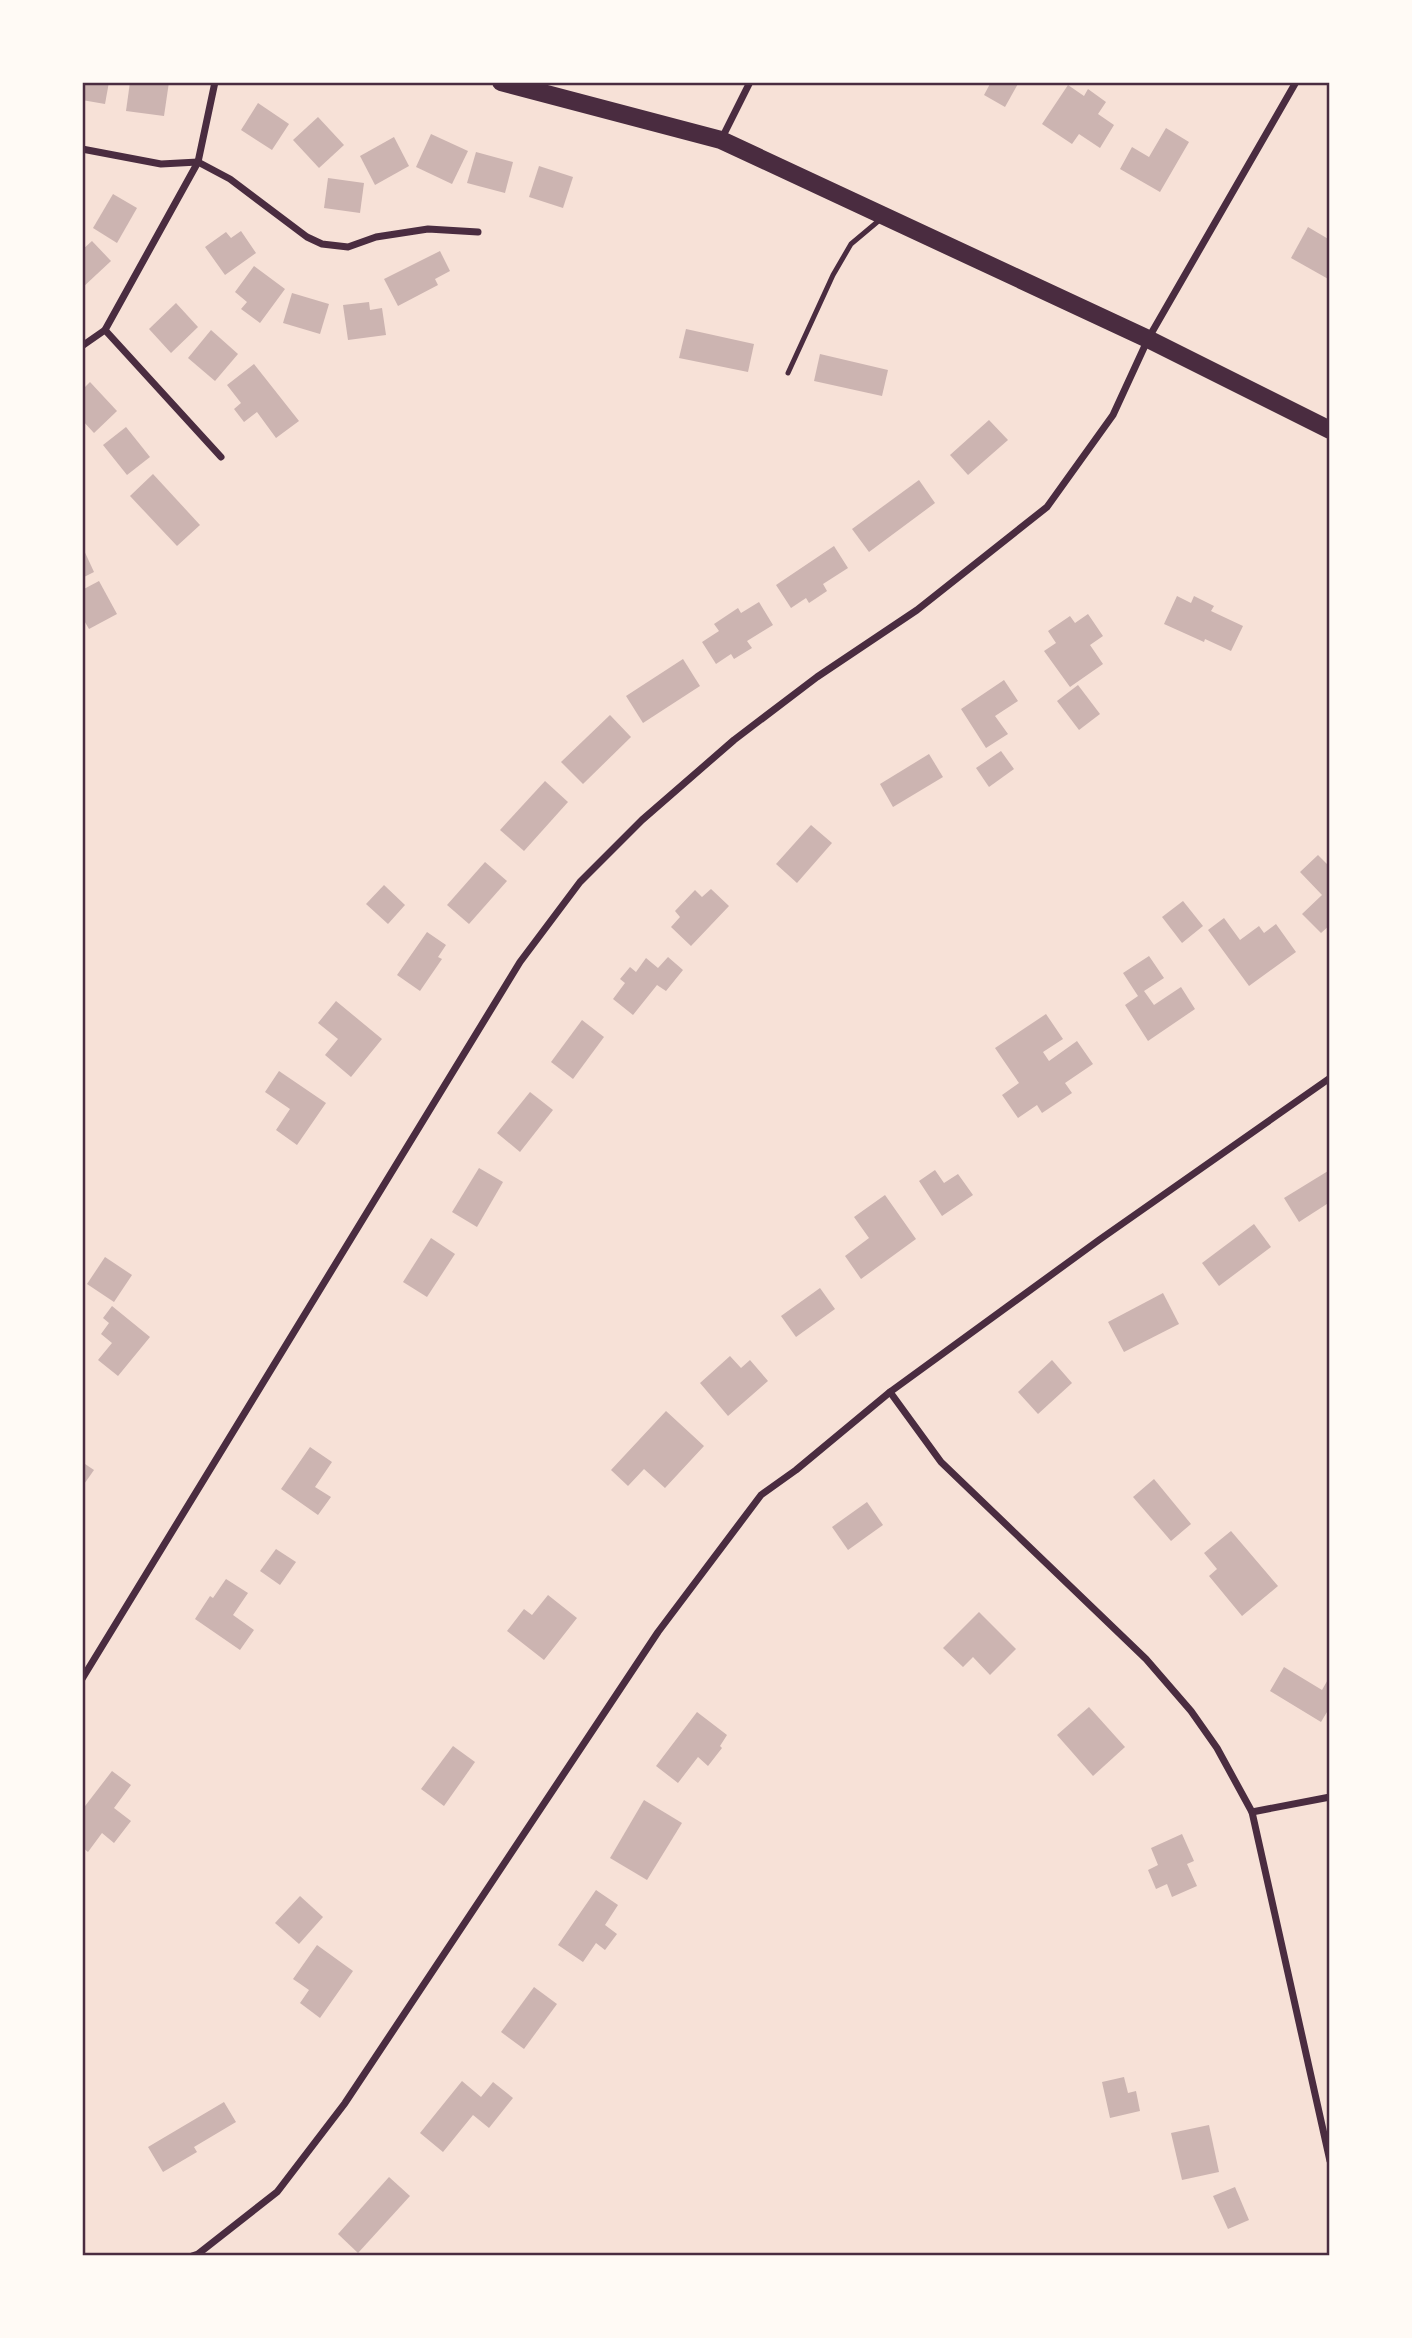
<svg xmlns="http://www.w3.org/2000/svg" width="1412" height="2338" viewBox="0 0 1412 2338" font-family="Jost,sans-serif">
<rect width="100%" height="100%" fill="#f7e1d7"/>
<g fill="#ccb4b1">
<path d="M 82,82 L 109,82 L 105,104 L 82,100 Z"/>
<path d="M 130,82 L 169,82 L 164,116 L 126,111 Z"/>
<path d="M 991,82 L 1019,82 L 1005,107 L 984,95 Z"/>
<path d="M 1068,85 L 1084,96 L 1088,89 L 1106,102 L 1098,114 L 1114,125 L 1100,148 L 1079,134 L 1072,144 L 1042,124 Z"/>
<path d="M 258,103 L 289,124 L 272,150 L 241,130 Z"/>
<path d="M 318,117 L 344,145 L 319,168 L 293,140 Z"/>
<path d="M 1166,128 L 1189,142 L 1160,192 L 1120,169 L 1132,147 L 1149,157 Z"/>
<path d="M 431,134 L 468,151 L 452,184 L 416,167 Z"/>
<path d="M 394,137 L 409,166 L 375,185 L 360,156 Z"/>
<path d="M 476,152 L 513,162 L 505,193 L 467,183 Z"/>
<path d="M 539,166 L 573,177 L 563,208 L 529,197 Z"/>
<path d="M 328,178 L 364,183 L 360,213 L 324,208 Z"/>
<path d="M 113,194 L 137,208 L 117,243 L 93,228 Z"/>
<path d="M 1308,227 L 1330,240 L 1330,280 L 1291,258 Z"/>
<path d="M 241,231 L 256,253 L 225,275 L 205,247 L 226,232 L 231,238 Z"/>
<path d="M 92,241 L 111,261 L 82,288 L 82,250 Z"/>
<path d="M 440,251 L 450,271 L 435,279 L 438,285 L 398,306 L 384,279 Z"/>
<path d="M 254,266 L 285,289 L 260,323 L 241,309 L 247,302 L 235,292 Z"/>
<path d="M 292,293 L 329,304 L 320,334 L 283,323 Z"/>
<path d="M 369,302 L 370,310 L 382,308 L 386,335 L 348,340 L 343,305 Z"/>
<path d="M 176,303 L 198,327 L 171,353 L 149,329 Z"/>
<path d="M 686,329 L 754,344 L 748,372 L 679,358 Z"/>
<path d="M 211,330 L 238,354 L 215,381 L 188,358 Z"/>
<path d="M 820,354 L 888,370 L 882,396 L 814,381 Z"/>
<path d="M 254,364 L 299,421 L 276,438 L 257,412 L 244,422 L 234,409 L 241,403 L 227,385 Z"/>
<path d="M 90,382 L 117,411 L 94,433 L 82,420 L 82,390 Z"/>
<path d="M 989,420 L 1008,440 L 968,475 L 950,455 Z"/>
<path d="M 126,427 L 150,457 L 127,475 L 103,445 Z"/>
<path d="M 153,474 L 200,525 L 177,546 L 130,496 Z"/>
<path d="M 919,480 L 935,503 L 869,552 L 852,529 Z"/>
<path d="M 82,546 L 94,572 L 82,578 Z"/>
<path d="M 834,546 L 848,568 L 823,584 L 827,591 L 809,603 L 806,598 L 791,608 L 776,585 Z"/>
<path d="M 99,581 L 117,614 L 89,629 L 82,617 L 82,590 Z"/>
<path d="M 1177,596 L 1191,603 L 1194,596 L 1214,606 L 1211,611 L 1243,626 L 1231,651 L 1205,639 L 1204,642 L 1164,624 Z"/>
<path d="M 759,602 L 773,625 L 747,641 L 752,648 L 734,659 L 731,654 L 716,664 L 702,642 L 719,631 L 714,624 L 738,608 L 741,613 Z"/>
<path d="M 1088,614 L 1103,636 L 1090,645 L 1103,664 L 1070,687 L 1044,651 L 1056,643 L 1048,631 L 1070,616 L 1075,623 Z"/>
<path d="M 683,659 L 700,686 L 643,723 L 626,696 Z"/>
<path d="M 1004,680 L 1018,701 L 995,716 L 1008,734 L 986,748 L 961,709 Z"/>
<path d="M 1078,685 L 1100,714 L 1079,730 L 1057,701 Z"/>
<path d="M 610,715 L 631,737 L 583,784 L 561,762 Z"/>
<path d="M 1001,751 L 1014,769 L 989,787 L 976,768 Z"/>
<path d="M 929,754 L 943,777 L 893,807 L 880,784 Z"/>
<path d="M 545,781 L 568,802 L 524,851 L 500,830 Z"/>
<path d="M 811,825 L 832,843 L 797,883 L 776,864 Z"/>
<path d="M 1318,855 L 1330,867 L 1330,925 L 1321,933 L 1302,914 L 1322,895 L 1300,872 Z"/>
<path d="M 485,862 L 507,881 L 469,924 L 447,905 Z"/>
<path d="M 384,885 L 405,905 L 388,924 L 366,904 Z"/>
<path d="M 711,889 L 729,906 L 691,946 L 671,927 L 680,917 L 675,911 L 695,890 L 702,897 Z"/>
<path d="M 1183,901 L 1203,926 L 1182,943 L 1162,917 Z"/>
<path d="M 1224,918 L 1240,940 L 1259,926 L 1264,933 L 1276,924 L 1296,952 L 1249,986 L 1208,930 Z"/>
<path d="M 427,932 L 446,945 L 438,957 L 442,959 L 420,991 L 397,975 Z"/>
<path d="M 1149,956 L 1164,978 L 1144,991 L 1154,1005 L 1181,987 L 1195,1009 L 1148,1041 L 1125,1005 L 1138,996 L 1123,973 Z"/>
<path d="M 668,957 L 683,970 L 666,991 L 657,985 L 633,1015 L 613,999 L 625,983 L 620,979 L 630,967 L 636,972 L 646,958 L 658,968 Z"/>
<path d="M 336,1001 L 382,1039 L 351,1077 L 325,1055 L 338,1039 L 318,1023 Z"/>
<path d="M 1046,1014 L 1063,1039 L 1043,1052 L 1049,1061 L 1077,1041 L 1093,1064 L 1065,1083 L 1072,1093 L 1042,1113 L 1037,1105 L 1018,1118 L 1002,1095 L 1019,1083 L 995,1048 Z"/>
<path d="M 582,1020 L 604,1037 L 573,1079 L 551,1062 Z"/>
<path d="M 279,1071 L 326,1103 L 297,1145 L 276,1130 L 290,1109 L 265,1092 Z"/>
<path d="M 530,1092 L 553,1110 L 520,1152 L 497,1133 Z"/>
<path d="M 479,1168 L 503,1182 L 477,1227 L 452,1212 Z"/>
<path d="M 935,1170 L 944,1183 L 958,1174 L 973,1195 L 942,1216 L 919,1181 Z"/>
<path d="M 1328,1171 L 1330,1202 L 1299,1222 L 1284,1198 Z"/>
<path d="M 885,1195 L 916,1239 L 861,1279 L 845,1256 L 869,1238 L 854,1217 Z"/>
<path d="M 1254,1224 L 1271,1247 L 1219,1286 L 1202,1263 Z"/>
<path d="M 431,1238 L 455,1254 L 427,1297 L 403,1282 Z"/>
<path d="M 105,1257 L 132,1275 L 114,1302 L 87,1284 Z"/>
<path d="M 820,1288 L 835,1309 L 796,1337 L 781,1316 Z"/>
<path d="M 1163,1293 L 1179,1324 L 1124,1352 L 1108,1322 Z"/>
<path d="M 112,1306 L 150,1337 L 118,1376 L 98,1360 L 112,1343 L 101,1334 L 109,1323 L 103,1318 Z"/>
<path d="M 730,1356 L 741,1368 L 750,1360 L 768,1381 L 728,1416 L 700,1383 Z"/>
<path d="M 1052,1360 L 1072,1383 L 1038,1414 L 1018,1392 Z"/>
<path d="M 666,1411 L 704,1446 L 665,1488 L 644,1469 L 628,1486 L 611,1470 Z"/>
<path d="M 310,1447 L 332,1462 L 315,1487 L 331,1497 L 318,1515 L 281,1489 Z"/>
<path d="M 82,1462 L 94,1470 L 82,1487 Z"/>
<path d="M 1154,1479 L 1191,1524 L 1171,1541 L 1133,1497 Z"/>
<path d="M 867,1502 L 883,1525 L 848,1550 L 832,1527 Z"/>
<path d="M 1231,1531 L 1278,1586 L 1242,1616 L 1209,1576 L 1217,1569 L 1204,1553 Z"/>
<path d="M 276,1549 L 296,1562 L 280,1585 L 260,1571 Z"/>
<path d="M 226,1579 L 248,1593 L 233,1615 L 254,1630 L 240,1650 L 195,1619 L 210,1596 L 213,1598 Z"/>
<path d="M 548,1595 L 577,1618 L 544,1660 L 507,1631 L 524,1609 L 532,1615 Z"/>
<path d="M 979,1612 L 1016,1649 L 990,1675 L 973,1657 L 963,1667 L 943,1648 Z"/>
<path d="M 1284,1667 L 1322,1690 L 1330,1676 L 1330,1707 L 1321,1722 L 1270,1691 Z"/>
<path d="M 1089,1707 L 1125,1747 L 1093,1776 L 1057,1735 Z"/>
<path d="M 697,1712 L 727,1735 L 720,1746 L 722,1748 L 708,1766 L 698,1757 L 678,1783 L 656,1766 Z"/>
<path d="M 453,1746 L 475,1762 L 444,1806 L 421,1789 Z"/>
<path d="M 112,1771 L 131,1785 L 114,1808 L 131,1821 L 114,1843 L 102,1833 L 88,1852 L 82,1847 L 82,1810 Z"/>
<path d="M 644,1800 L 682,1823 L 647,1880 L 610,1858 Z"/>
<path d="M 1182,1834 L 1194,1861 L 1187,1864 L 1197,1886 L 1172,1897 L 1167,1884 L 1156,1889 L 1148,1870 L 1158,1865 L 1151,1848 Z"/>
<path d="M 596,1890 L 618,1905 L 605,1925 L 617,1934 L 605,1950 L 596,1943 L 583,1962 L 558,1945 Z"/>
<path d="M 300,1896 L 323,1917 L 299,1944 L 275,1923 Z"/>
<path d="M 317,1945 L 353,1971 L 320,2018 L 300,2003 L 309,1990 L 293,1979 Z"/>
<path d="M 534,1987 L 557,2004 L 524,2049 L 501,2032 Z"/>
<path d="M 1124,2077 L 1128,2093 L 1136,2091 L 1140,2111 L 1110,2118 L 1102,2082 Z"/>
<path d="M 462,2081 L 481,2097 L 493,2082 L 513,2098 L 489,2128 L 473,2115 L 443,2152 L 420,2133 Z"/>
<path d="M 224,2102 L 236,2122 L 194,2147 L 197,2152 L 163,2172 L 148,2147 Z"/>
<path d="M 1209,2125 L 1219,2172 L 1182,2180 L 1171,2133 Z"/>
<path d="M 389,2177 L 410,2196 L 358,2253 L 338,2234 Z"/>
<path d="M 1235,2187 L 1249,2220 L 1228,2229 L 1213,2196 Z"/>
</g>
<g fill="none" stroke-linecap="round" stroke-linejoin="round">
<path stroke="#4a2c40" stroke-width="5" d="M 788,373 L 833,275 L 851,244 L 882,218"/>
<g stroke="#4a2c40" stroke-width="7">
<path d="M 722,138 L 750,82"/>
<path d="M 82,149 L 161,164 L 198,162 L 230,179 L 307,237 L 322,244 L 348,247 L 376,237 L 428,229 L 478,232"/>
<path d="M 105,330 L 221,457"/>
<path d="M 82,346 L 105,330 L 198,162 L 215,82"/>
<path d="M 890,1392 L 941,1462 L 1146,1659 L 1191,1711 L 1217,1748 L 1252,1812 L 1330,2161"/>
<path d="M 82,1679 L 520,962 L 580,882 L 642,820 L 734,740 L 817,677 L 917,610 L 1047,507 L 1113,415 L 1148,339 L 1296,82"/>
<path d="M 1252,1812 L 1330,1797"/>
<path d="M 192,2256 L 198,2254 L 277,2192 L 345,2103 L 658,1632 L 761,1495 L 796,1470 L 890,1392 L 1099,1240 L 1330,1078"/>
</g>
<path stroke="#4a2c40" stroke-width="18" d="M 501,82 L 721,140 L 1148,339 L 1330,430"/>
</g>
<rect width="1412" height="2338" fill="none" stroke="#fffaf5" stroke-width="168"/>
<rect x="84" y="84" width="1244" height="2170" fill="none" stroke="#4a2c40" stroke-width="2.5"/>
</svg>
